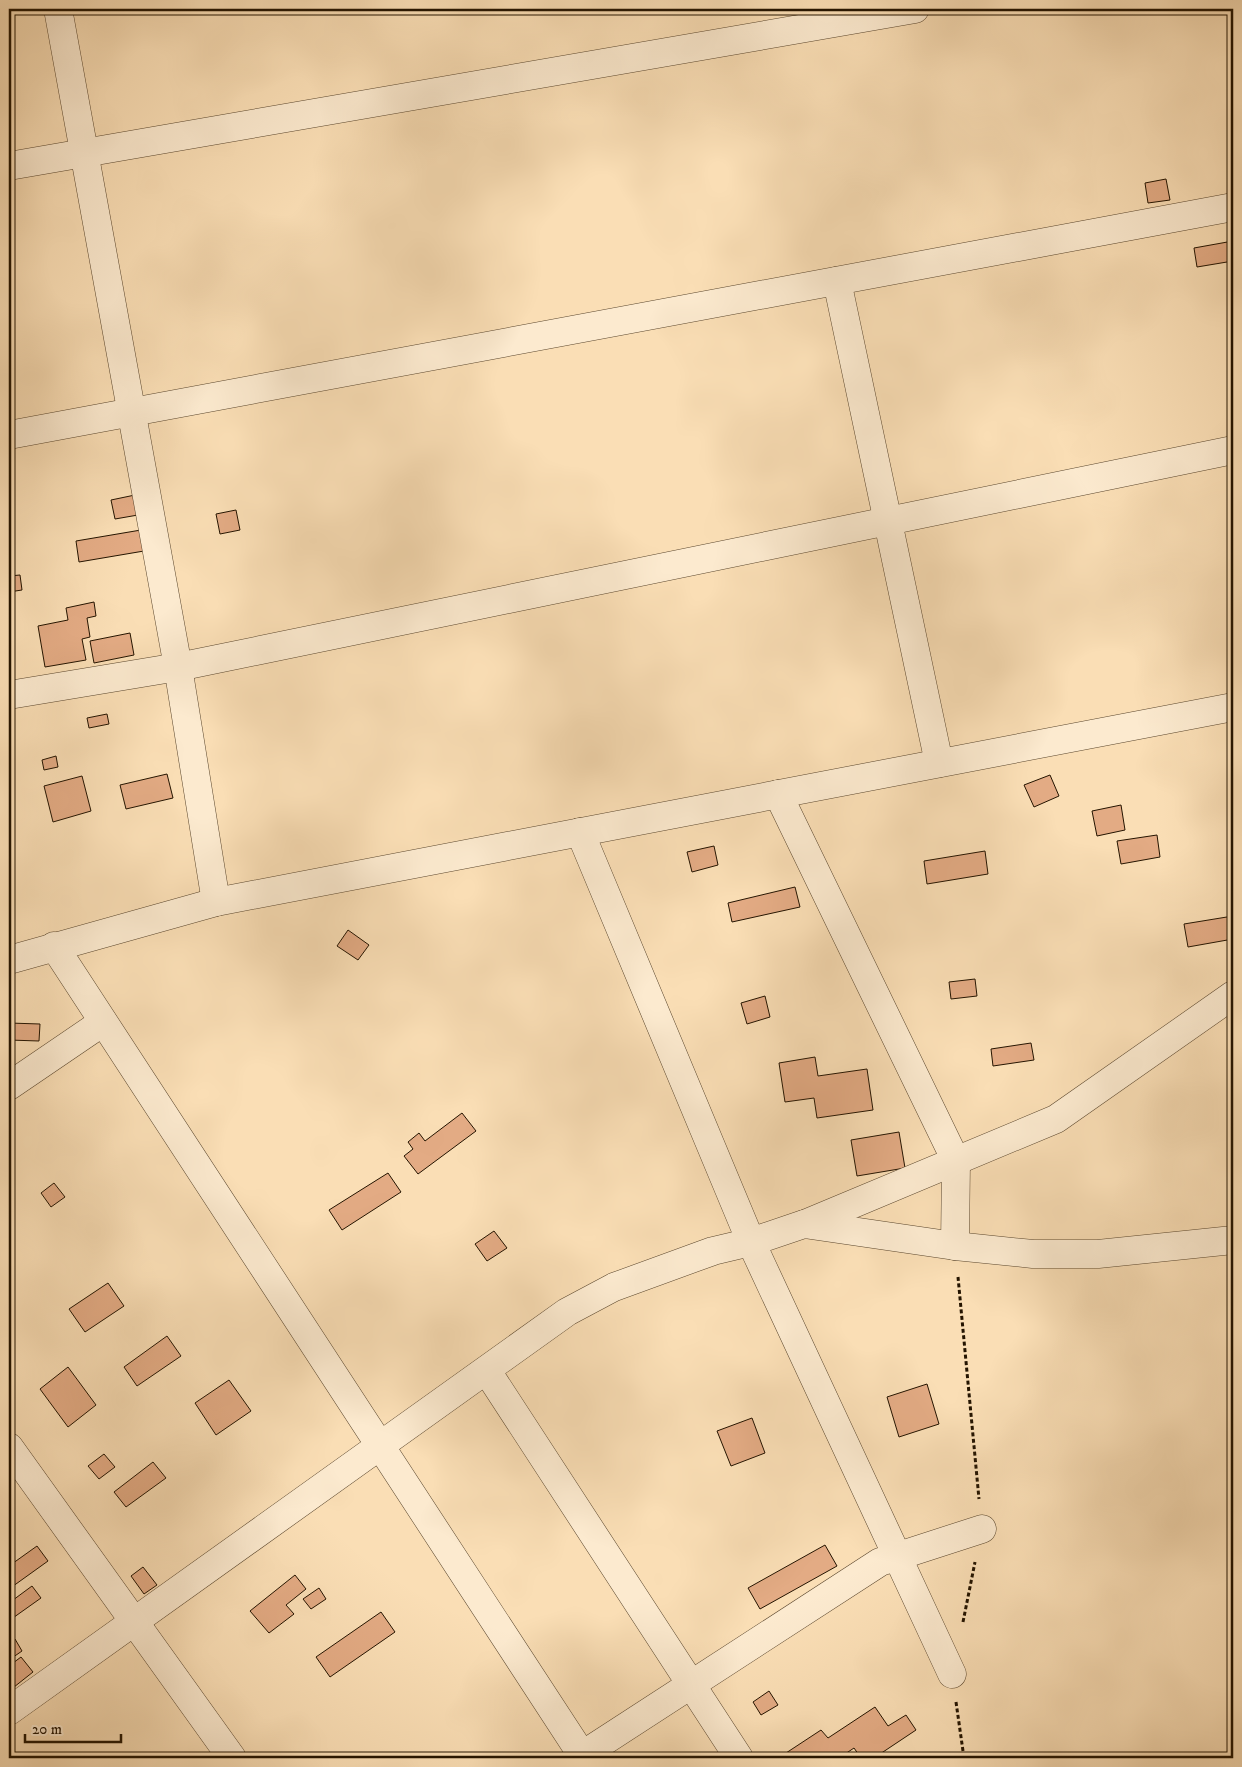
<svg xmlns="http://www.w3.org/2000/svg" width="1242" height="1767" viewBox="0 0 1242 1767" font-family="'IM FELL DW Pica',serif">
<rect width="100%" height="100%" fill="#fadeb5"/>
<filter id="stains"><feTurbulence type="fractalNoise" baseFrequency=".004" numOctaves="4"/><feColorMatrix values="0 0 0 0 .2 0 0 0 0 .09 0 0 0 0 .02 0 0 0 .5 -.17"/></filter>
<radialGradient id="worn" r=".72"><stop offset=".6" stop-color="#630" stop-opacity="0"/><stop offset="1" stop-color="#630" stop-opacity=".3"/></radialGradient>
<g fill="#e3ab84" stroke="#241400">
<path d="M 1166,179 L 1170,200 L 1148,203 L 1145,183 Z"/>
<path d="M 1233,241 L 1233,261 L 1197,267 L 1194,248 Z"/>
<path d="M 135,495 L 138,515 L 115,519 L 111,500 Z"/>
<path d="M 236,510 L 240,530 L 220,534 L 216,514 Z"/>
<path d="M 141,530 L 144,551 L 79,562 L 76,541 Z"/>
<path d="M 20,575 L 22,590 L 9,592 L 9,576 Z"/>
<path d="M 94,602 L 96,616 L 87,618 L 90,637 L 82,639 L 86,660 L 45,667 L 38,626 L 68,620 L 66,608 Z"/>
<path d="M 130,633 L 134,655 L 94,663 L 90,641 Z"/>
<path d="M 107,714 L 109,724 L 89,728 L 87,718 Z"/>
<path d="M 56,756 L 58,767 L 44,770 L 42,760 Z"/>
<path d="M 167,774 L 173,798 L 126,809 L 120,785 Z"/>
<path d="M 1050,775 L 1059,796 L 1034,807 L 1024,785 Z"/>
<path d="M 82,776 L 91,811 L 53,822 L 44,786 Z"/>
<path d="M 1121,805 L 1125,830 L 1097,836 L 1092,811 Z"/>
<path d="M 1157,835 L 1160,857 L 1121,864 L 1117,841 Z"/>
<path d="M 714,846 L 718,865 L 692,872 L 687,852 Z"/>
<path d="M 985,851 L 988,874 L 927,884 L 924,861 Z"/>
<path d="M 795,887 L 800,907 L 732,922 L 728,903 Z"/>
<path d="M 1233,916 L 1233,939 L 1188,947 L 1184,924 Z"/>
<path d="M 348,930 L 369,945 L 358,960 L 337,946 Z"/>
<path d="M 975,979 L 977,996 L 951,999 L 949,982 Z"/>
<path d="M 765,996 L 770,1017 L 747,1024 L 741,1003 Z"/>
<path d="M 9,1023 L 40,1024 L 39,1041 L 9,1040 Z"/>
<path d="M 1031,1043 L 1034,1060 L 993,1066 L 991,1049 Z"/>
<path d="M 815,1057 L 818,1076 L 867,1069 L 873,1110 L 817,1118 L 814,1098 L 785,1102 L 779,1063 Z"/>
<path d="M 462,1113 L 476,1131 L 418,1174 L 404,1156 L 413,1149 L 408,1142 L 419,1133 L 425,1141 Z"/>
<path d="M 899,1132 L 905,1168 L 857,1176 L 851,1140 Z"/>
<path d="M 388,1173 L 401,1192 L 342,1230 L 329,1210 Z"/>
<path d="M 54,1183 L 65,1197 L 51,1207 L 41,1193 Z"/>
<path d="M 494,1231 L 507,1248 L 487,1261 L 475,1244 Z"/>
<path d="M 108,1283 L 124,1306 L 85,1332 L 69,1309 Z"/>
<path d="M 167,1336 L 181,1356 L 137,1386 L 124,1367 Z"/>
<path d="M 68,1367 L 96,1405 L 68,1427 L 40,1389 Z"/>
<path d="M 229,1380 L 251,1411 L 216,1435 L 195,1403 Z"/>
<path d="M 927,1384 L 939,1424 L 899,1437 L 887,1397 Z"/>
<path d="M 752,1418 L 765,1453 L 731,1466 L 717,1431 Z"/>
<path d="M 104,1454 L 115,1467 L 99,1479 L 88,1466 Z"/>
<path d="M 153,1462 L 166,1478 L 126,1507 L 114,1492 Z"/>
<path d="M 825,1545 L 837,1566 L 760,1609 L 748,1588 Z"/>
<path d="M 37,1546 L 48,1561 L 9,1589 L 9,1566 Z"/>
<path d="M 143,1567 L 157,1585 L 144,1594 L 131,1576 Z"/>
<path d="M 295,1575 L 306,1589 L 286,1605 L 294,1614 L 269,1633 L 250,1611 Z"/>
<path d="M 32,1586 L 41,1598 L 10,1620 L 9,1603 Z"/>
<path d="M 319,1588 L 326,1599 L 311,1609 L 303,1599 Z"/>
<path d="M 381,1612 L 395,1632 L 330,1677 L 316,1657 Z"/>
<path d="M 15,1639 L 22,1651 L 9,1660 L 9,1643 Z"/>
<path d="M 21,1657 L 33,1672 L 9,1691 L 9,1666 Z"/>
<path d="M 769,1691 L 778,1705 L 761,1715 L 753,1702 Z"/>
<path d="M 875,1707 L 888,1726 L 906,1715 L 916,1730 L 874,1758 L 861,1758 L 854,1748 L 839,1758 L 789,1758 L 786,1753 L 821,1730 L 828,1738 Z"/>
</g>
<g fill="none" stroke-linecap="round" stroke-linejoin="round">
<defs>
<g id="minor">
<path d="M 58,9 L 178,667 L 216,902"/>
<path d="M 9,166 L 915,9"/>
<path d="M 837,281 L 939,763"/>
<path d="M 9,435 L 1233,207"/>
<path d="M 9,695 L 178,667 L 1233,450"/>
<path d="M 778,794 L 956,1161 L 955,1246"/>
<path d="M 580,832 L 751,1242 L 952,1674"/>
<path d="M 54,946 L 582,1755"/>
<path d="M 9,960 L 216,902 L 1233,707"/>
<path d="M 9,1086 L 103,1022"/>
<path d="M 805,1224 L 1056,1119 L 1233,995"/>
<path d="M 487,1371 L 739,1758"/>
<path d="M 9,1447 L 232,1758"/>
<path d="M 9,1711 L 567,1312 L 614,1287 L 713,1251 L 751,1242 L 804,1224 L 955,1246 L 1033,1254 L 1098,1254 L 1233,1240"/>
<path d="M 578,1758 L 880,1562 L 982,1529"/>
</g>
</defs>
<use href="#minor" stroke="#5a462d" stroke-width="29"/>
<g stroke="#241400" stroke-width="3" stroke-dasharray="4 2.5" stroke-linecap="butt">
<path d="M 958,1277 L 979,1499"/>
<path d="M 963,1622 L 975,1562"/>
<path d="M 956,1702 L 964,1758"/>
</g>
<use href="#minor" stroke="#fceacf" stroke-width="28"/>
</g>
<rect width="1242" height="1767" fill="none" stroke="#fadeb5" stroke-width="30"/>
<rect x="10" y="10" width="1222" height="1747" fill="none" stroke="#241400" stroke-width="2.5"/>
<rect x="15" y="15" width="1212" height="1737" fill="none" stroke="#241400"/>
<path d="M25 1734v8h96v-8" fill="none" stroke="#241400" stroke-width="2.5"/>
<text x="32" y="1734" font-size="15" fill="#241400" stroke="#fceacf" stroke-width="4" paint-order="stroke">20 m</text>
<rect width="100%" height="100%" filter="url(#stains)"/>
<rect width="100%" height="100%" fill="url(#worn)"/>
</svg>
